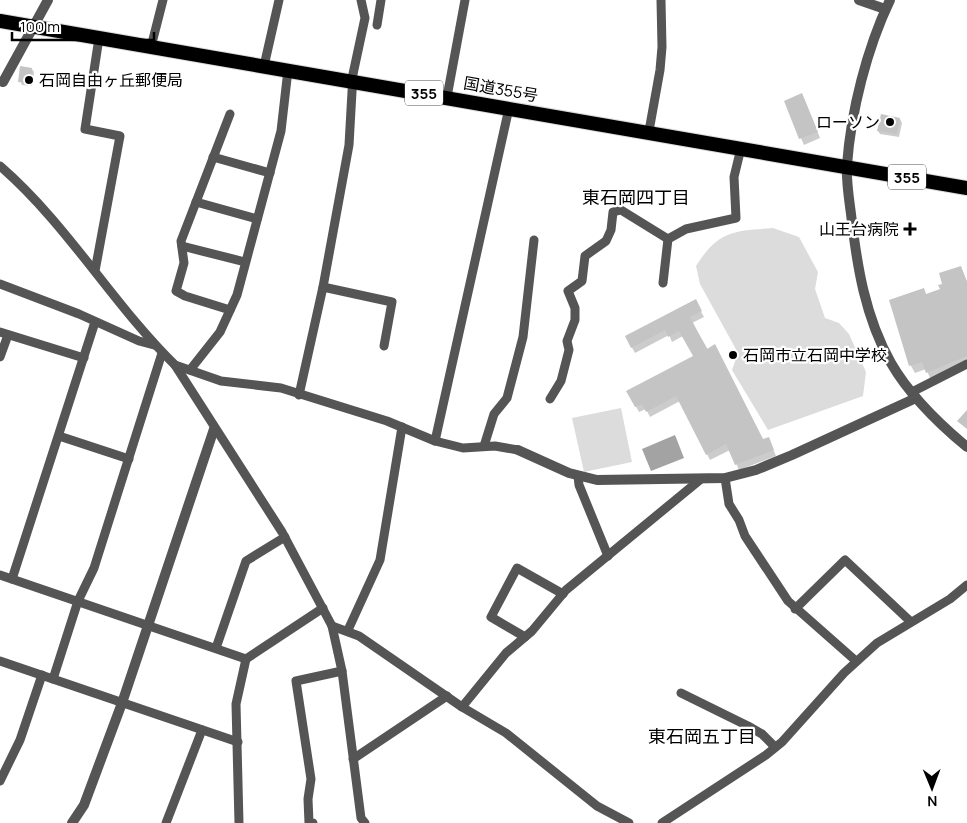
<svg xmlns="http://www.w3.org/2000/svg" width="967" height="823" viewBox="0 0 967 823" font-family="Manrope,'Noto Sans JP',sans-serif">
<rect width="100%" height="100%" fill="#fff"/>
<g fill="#dcdcdc">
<path d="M 773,228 L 799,237 L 818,272 L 815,289 L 825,318 L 839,323 L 849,334 L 866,372 L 863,396 L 768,430 L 732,370 L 738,353 L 700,284 L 696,266 C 719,230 733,231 773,228 Z"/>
<path d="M 621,408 L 632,462 L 584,472 L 572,418 Z"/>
</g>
<path fill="#a3a3a3" d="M 675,435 L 684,458 L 651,471 L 642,449 Z"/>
<g fill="#0003">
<path d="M 32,69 L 34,72 L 32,86 L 22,85 L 20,81 Z"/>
<path d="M 805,101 L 820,138 L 804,145 L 785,102 Z"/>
<path d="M 900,119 L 902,123 L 899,137 L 880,134 L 878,131 Z"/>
<path d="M 961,267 L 967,281 L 967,364 L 931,380 L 926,369 L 915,373 L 911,366 L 890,301 L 927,295 L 941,290 Z"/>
<path d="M 695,301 L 704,317 L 692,323 L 763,441 L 771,444 L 776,456 L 739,470 L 730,450 L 710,460 L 680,401 L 650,417 L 646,409 L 639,412 L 628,392 L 694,357 L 683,336 L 672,342 L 669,335 L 635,353 L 626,337 Z"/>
</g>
<g fill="#c4c4c4">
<path d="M 20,66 L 32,68 L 31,83 L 18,82 Z"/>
<path d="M 802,93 L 818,132 L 799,139 L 784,101 Z"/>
<path d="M 881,114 L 900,118 L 897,134 L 877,131 Z"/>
<path d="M 961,266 L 967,283 L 967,356 L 926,373 L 922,362 L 909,366 L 889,300 L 924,288 L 926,294 L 940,289 L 938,285 L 942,284 L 939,273 Z"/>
<path d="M 696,299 L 702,311 L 690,317 L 707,349 L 715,344 L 763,439 L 769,437 L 774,450 L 735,465 L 726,444 L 706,455 L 676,396 L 646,412 L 642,404 L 635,407 L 626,391 L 693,356 L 679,331 L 668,337 L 665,330 L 631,348 L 625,336 Z"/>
<path d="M 967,410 L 967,429 L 957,421 Z"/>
</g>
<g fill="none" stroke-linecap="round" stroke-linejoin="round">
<defs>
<path id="trunk" d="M 0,21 L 967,188"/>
</defs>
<use href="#trunk" stroke="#dbdbdb" stroke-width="16"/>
<g stroke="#555" stroke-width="9">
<path d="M 377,25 L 381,0"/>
<path d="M 151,47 L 163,0"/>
<path d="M 264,66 L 279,0"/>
<path d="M 447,97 L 465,0"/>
<path d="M 230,114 L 181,241 L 184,263 L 176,291 L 185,296 L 230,310"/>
<path d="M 649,131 L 660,70 L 662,47 L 661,0"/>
<path d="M 213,157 L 270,173"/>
<path d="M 0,166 C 67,224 112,303 175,365 L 282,532 L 332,626 L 342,671 L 361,818 L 365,823"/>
<path d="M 196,202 L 257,219"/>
<path d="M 668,239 L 686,229 L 736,218 L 734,177 L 741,148"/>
<path d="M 182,246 L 245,262"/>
<path d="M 95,271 L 120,136 L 85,129 L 99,38"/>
<path d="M 663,283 L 668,239"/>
<path d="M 0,284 L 79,314 L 139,341 L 154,345"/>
<path d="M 323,287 L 392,302 L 384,346"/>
<path d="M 0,332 L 84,358"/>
<path d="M 0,357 L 8,335"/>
<path d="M 175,365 L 221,381 L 281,388 L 387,421 L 435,441 L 463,448 L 495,446 L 518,450"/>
<path d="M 190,370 L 220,332 L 237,295 L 281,131 L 288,70"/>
<path d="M 912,392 L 967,364"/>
<path d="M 299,395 L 323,287 L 349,145 L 353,74 L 365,18 L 361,0"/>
<path d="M 550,399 L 561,381 L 569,350 L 567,341 L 575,320 L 575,308 L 568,291 L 582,281 L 585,256 L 606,241 L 611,230 L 613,212 L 621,210 L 668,239"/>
<path d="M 59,436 L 129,459"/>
<path d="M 435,441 L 509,108"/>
<path d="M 484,446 L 494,414 L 507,398 L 523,337 L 534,240"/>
<path d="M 578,476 L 579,485 L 608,556"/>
<path d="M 725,478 L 729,504 L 739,520 L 745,536 L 788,601 L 856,661"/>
<path d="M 0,575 L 246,659"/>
<path d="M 12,579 L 95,322"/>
<path d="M 795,609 L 845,560 L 911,622"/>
<path d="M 332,626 L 359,636 L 462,707 L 506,733 L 597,806 L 629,823"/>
<path d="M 348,630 L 380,560 L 402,427"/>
<path d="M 525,637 L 491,617 L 517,568 L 563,594"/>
<path d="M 216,648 L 246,561 L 285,537"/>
<path d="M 0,661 L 238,742"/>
<path d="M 53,679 L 78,601 L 94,568 L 162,353"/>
<path d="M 681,693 L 748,726 L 762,734 L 775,747"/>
<path d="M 462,707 L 506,653 L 532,631 L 566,590 L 701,479"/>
<path d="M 353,759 L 447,696"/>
<path d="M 0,781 L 20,740 L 42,675"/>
<path d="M 166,823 L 202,730"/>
<path d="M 239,823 L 236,704 L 246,659 L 323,608"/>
<path d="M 313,823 L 309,823 L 308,799 L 311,779 L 296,681 L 342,671"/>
<path d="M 662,823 L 766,755 L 782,742 L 844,673 L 877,643 L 950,599 L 967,585"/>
</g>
<g stroke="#555" stroke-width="10">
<path d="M 859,0 L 885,9"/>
<path d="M 890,0 C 867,48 851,111 847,165 C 846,181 849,198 851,214 C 857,266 865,317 891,363 C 910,396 938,423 967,447"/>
<path d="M 3,82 L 48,0"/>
<path d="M 518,450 L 569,473 L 597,480 L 725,478 L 756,470 L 792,455 L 916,398"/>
<path d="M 72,823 L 84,805 L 122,703 L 214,429"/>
</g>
<use href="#trunk" stroke="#000" stroke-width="14"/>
</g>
<g fill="#000" stroke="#fff" stroke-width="2">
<circle cx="29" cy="80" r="5"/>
<circle cx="890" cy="122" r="5"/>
<path d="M907.5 221.5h5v5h5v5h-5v5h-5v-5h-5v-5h5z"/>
<circle cx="733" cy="355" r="5"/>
</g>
<g text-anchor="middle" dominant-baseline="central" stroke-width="4.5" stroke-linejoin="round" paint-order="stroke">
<g fill="#fff" stroke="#4c4c4c" stroke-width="1">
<rect x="405" y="80.5" width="38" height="25" rx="4"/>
<rect x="888" y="164.5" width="38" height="25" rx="4"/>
</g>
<g font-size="15" font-weight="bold" fill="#000">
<text x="424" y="93">355</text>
<text x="907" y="177">355</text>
</g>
<g font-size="16" fill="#000" stroke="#fff" text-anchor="start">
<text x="39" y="80">石岡自由ヶ丘郵便局</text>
<text x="880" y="122" text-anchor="end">ローソン</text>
<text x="899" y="229" text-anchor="end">山王台病院</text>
<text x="743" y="355">石岡市立石岡中学校</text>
</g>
<g font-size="16" fill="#000" stroke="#fff">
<text transform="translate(501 89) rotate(10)">国道355号</text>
</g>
<g font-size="18" fill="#000" stroke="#fff">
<text x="636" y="197">東石岡四丁目</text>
<text x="702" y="736">東石岡五丁目</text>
</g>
</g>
<g transform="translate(932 788) rotate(179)" stroke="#ffffff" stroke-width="4" paint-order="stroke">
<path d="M0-4L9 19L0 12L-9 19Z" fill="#000000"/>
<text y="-8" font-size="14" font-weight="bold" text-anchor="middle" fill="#000000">N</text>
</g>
<path d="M12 32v8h142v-8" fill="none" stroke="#000000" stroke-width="2.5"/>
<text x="20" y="32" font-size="15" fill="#000000" stroke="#ffffff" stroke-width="4" paint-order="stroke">100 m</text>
</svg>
